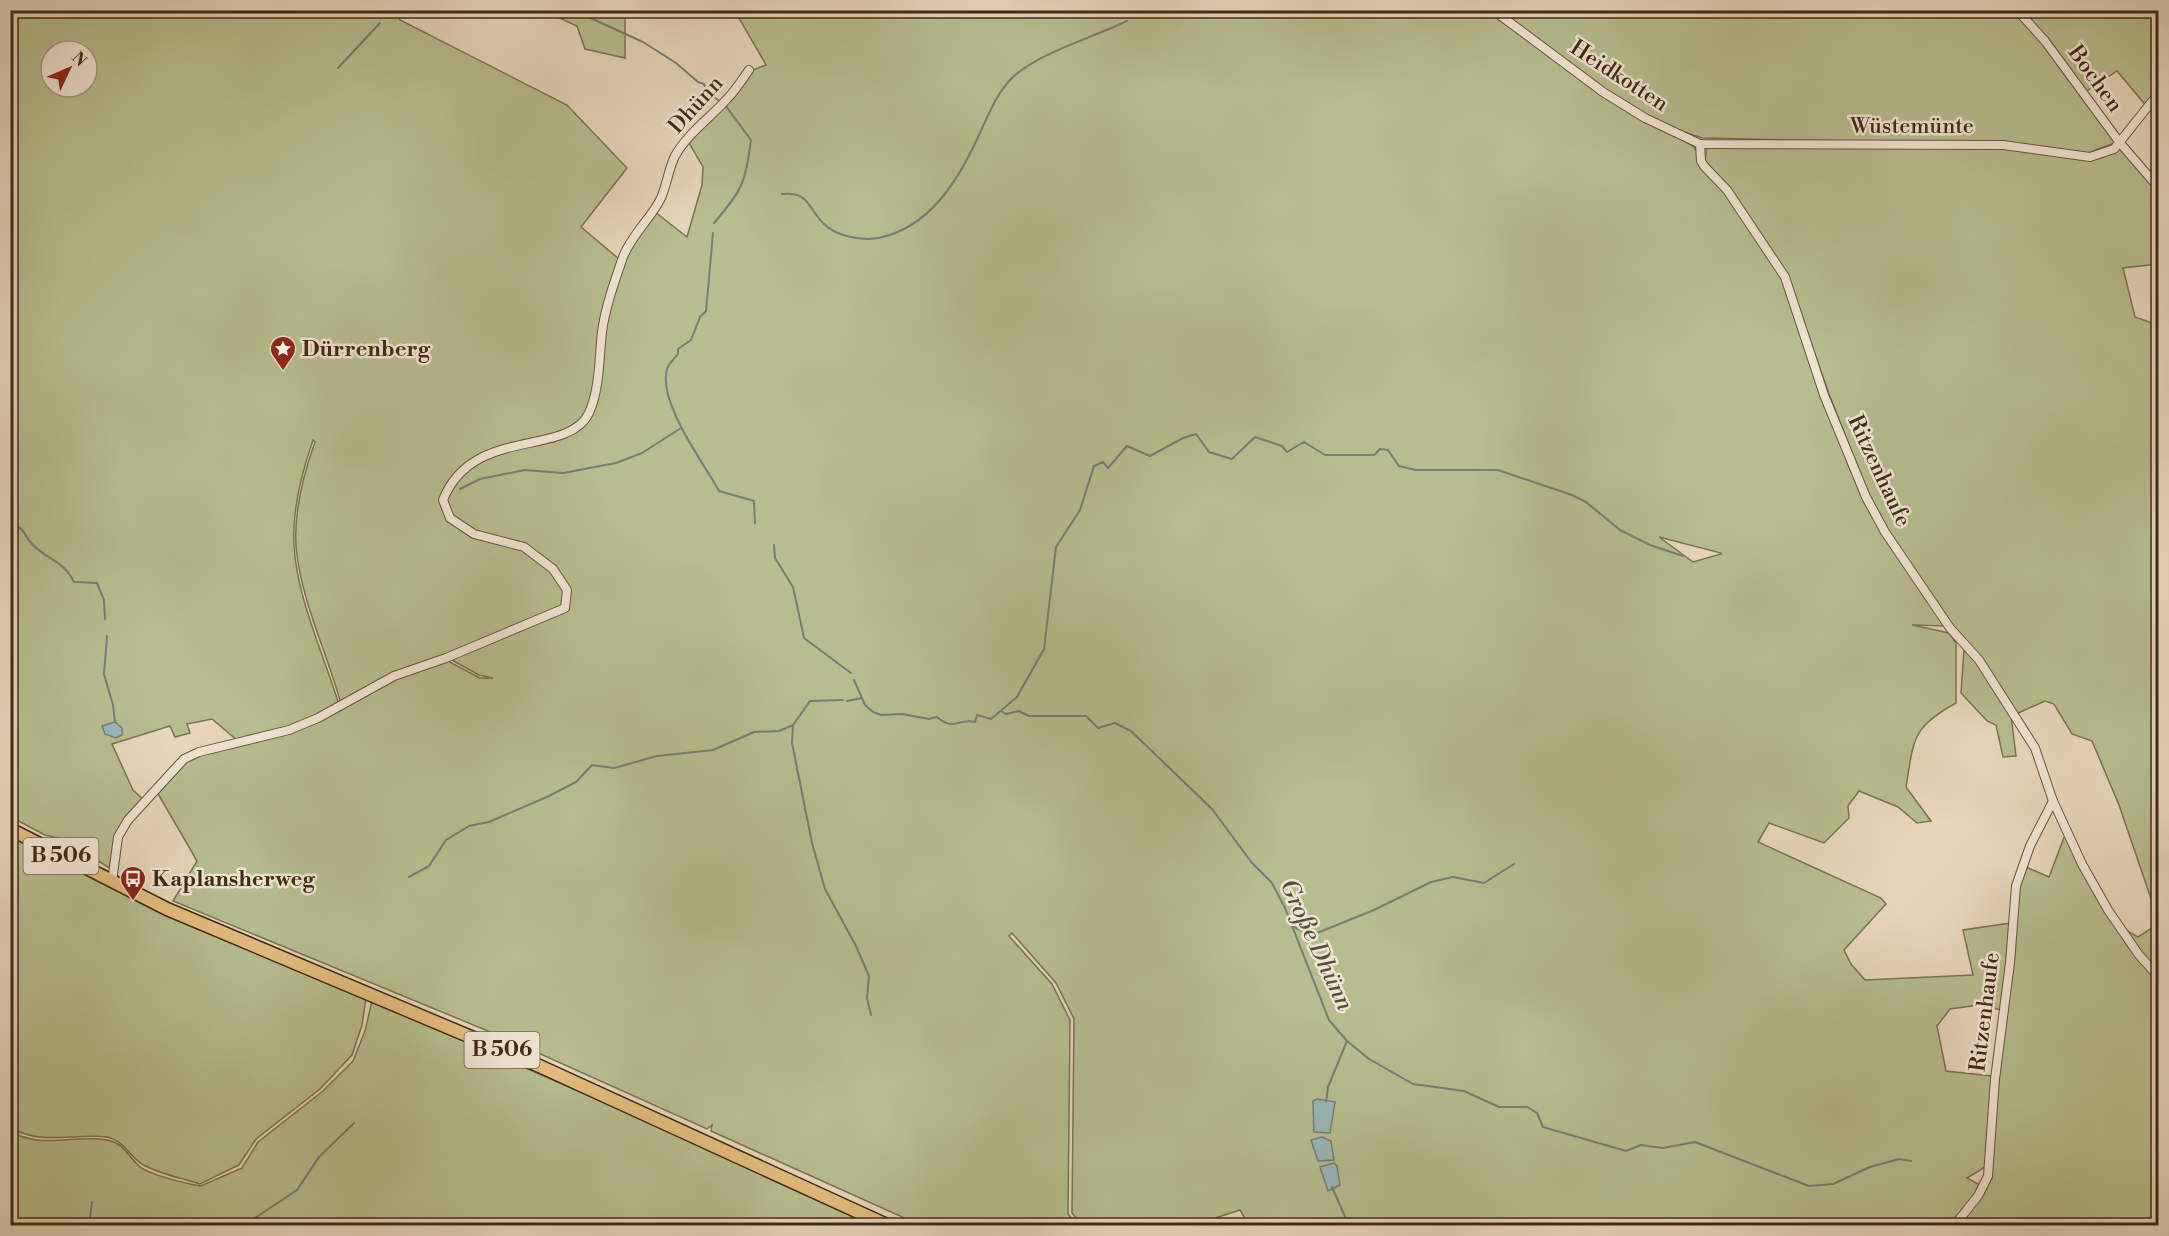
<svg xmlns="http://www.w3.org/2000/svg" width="2169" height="1236" viewBox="0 0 2169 1236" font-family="'Libre Bodoni',serif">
<rect width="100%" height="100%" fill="#e6d6bb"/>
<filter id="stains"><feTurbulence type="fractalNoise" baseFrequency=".00333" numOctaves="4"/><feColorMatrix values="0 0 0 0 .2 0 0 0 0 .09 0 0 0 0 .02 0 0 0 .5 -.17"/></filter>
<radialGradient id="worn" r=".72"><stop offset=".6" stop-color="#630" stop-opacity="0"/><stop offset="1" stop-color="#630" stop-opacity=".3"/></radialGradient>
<g fill="#b7bd8f" stroke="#7c7453" stroke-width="1.5" fill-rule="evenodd">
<path d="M 10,11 L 394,11 L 400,20 L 567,105 L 627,168 L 581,227 L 619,259 L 597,376 L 586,414 L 571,428 L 552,436 L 515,443 L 462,469 L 448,482 L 442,500 L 447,519 L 476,537 L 524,550 L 552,571 L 565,591 L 562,608 L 436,659 L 341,704 C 327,652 300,599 296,545 C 294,512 304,473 315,442 L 313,440 C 302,472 292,510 294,544 C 296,596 324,655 339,705 L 289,728 L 238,741 L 212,719 L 187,724 L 190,733 L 175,737 L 170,726 L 112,744 L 133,790 L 144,800 L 126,820 L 111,869 L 66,840 L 45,835 L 11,817 ZM 51,51 L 87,51 L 87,87 L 51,87 Z"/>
<path d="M 544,11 L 612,11 L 625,17 L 625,58 L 585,49 L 577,26 Z"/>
<path d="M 735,11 L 2158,11 L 2158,94 L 2148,108 L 2117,71 L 2084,93 L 2117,142 L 2088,153 L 1886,142 L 1702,138 L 1649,120 L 1693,146 L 1783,278 L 1863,499 L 1945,626 L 1912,625 L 1949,633 L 1956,643 L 1956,703 C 1911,728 1914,739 1906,787 L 1931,821 L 1917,823 L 1898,807 L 1859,791 L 1848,806 L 1849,818 L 1824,843 L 1769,823 L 1758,842 L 1881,898 L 1886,904 L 1844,950 L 1851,964 L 1865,980 L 1973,975 L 1963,930 L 2011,923 L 2002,1010 L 1979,1005 L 1950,1009 L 1937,1026 L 1946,1071 L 1992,1076 L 1985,1167 L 1967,1178 L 1987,1189 L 2019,888 L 2026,867 L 2049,877 L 2065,835 L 2120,927 L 2138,937 L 2158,924 L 2158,1225 L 1249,1226 L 1240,1210 L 1194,1225 L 1082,1225 L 1072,1213 L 1074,1019 L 1056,983 L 1012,933 L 1009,936 L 1052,984 L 1070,1020 L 1068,1214 L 1078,1225 L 920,1225 L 711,1131 L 712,1125 L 707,1129 L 505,1038 L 173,901 L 197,861 L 157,792 L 185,759 L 290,731 L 373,688 L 446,660 L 480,678 L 493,678 L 479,675 L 450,659 L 566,609 L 569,590 L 557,568 L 526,545 L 473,531 L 451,517 L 446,500 L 452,484 L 475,462 L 514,448 L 554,442 L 577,429 L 590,415 L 604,329 L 625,256 L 655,212 L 687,237 L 702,185 L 703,167 L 688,141 L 750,71 L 766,65 ZM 1659,537 L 1721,553 L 1721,554 L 1693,562 Z"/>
<path d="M 2120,143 L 2158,187 L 2158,264 L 2123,268 L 2135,317 L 2158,325 L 2158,919 L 2119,805 L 2092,741 L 2072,734 L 2054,704 L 2045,701 L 2016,714 L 1954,629 L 1886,527 L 1869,496 L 1829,394 L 1788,276 L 1729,188 L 1705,161 L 1707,147 L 1960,144 L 2090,157 Z"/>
<path d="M 1964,650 L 1977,661 L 2011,715 L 2016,756 L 2003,757 L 1996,725 L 1987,721 L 1961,693 Z"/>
<path d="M 10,834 L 366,998 L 362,1025 L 352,1055 L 320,1089 L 256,1139 L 239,1165 L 200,1184 C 182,1178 158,1174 142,1164 C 129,1156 124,1140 106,1137 C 73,1133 40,1146 10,1127 Z"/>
<path d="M 372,1001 L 884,1225 L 11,1225 L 10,1131 C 41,1150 75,1134 107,1140 C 124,1143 128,1156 139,1166 C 149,1175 188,1184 201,1186 L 242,1168 L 258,1142 L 323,1091 L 353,1061 L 365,1031 Z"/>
</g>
<g fill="#99b7b9" stroke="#767f78" stroke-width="1.5">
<path d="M 115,722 L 122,728 L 122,735 L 116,738 L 105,734 L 102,726 Z"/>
<path d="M 1317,1099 L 1335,1102 L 1330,1133 L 1314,1132 L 1313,1101 Z"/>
<path d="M 1322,1137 L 1331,1141 L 1334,1160 L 1318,1161 L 1311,1140 Z"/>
<path d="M 1334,1163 L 1337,1166 L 1340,1185 L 1328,1191 L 1320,1167 Z"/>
</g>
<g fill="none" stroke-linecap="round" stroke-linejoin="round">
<g stroke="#767f78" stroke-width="2">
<path d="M 573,10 L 643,42 L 676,63 L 698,82 L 704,84 L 708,93 L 721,102"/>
<path d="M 338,68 L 380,23"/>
<path d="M 782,194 C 809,191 808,208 823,223 C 835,236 861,241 878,238 C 930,228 959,179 979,135 C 988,116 997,92 1013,77 C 1039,53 1094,37 1127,21"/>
<path d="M 714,223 C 743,189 745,184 751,140 L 725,105"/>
<path d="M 713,233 L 706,311 L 700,317 L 691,340 L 678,349 L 678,354 C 674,359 669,363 667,369 C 658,400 699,457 715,484 L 719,491 L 754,501 L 755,523"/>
<path d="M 460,489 L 480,479 L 525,470 L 563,473 L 616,463 L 642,453 L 681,428"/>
<path d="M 10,522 C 28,531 22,534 33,545 C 48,560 64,561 74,582 L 97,583 L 104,600 L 105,619"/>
<path d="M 774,545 L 775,558 L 793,587 L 804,638 L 851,673"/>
<path d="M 107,636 L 104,674 L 113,705 L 115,722"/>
<path d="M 854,680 L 865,705 L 873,712 L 881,715 L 902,714 L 929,719 L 937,717 C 955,732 957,718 975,722 L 977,715 L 991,719 L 1017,697 L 1044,649 L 1056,547 L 1080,510 L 1094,466 L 1103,462 L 1108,468 L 1127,446 L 1150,456 L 1183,438 L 1196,434 L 1209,452 L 1232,459 L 1255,437 L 1282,446 L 1287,452 L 1304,442 L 1325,455 L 1374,455 L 1380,449 L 1388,450 L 1399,466 L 1416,470 L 1498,470 L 1572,495 L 1586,502 L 1620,530 L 1650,545 L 1683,556"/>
<path d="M 847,701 L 862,698"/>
<path d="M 1001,711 L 1006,714 L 1019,711 L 1029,716 L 1086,716 L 1098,728 L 1115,723 L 1131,731 L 1212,809 L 1252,863 L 1272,883 L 1285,908 L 1329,1020 L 1347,1041 L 1369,1059 L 1413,1084 L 1464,1091 L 1499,1107 L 1527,1107 L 1537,1113 L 1543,1127 L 1626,1151 L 1641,1145 L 1663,1148 L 1695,1142 L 1809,1186 L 1833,1184 L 1870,1167 L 1899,1159 L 1911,1161"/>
<path d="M 793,725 L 792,743 L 812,843 L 825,889 L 856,946 L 869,976 L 867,998 L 871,1015"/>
<path d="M 409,877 L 429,866 L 446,840 L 469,826 L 489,822 L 549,796 L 576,782 L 592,765 L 614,768 L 657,756 L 713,750 L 754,732 L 779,731 L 793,725 L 810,701 L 843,700"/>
<path d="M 1294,927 L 1312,935 L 1374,910 L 1431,882 L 1453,877 L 1484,883 L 1514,864"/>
<path d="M 1326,1102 L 1328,1087 L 1347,1041"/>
<path d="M 1332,1187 L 1349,1226"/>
<path d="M 89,1226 L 92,1202"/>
<path d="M 243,1226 L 297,1190 L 319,1157 L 354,1123"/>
</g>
<defs>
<g id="street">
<path d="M 1493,10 L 1603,92 L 1645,118 L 1700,144 L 2003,145 L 2090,157 L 2114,149 L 2158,94"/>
<path d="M 2017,10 L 2045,41 L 2120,143 L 2158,187"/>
<path d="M 1700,144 L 1701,161 L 1704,166 L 1727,190 L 1785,277 L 1824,395 L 1866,497 L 1885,532 L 1950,628 L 1979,660 L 2035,748 L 2053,801 L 2082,864 L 2108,910 L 2139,955 L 2158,976"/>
<path d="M 112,882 L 118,837 L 128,820 L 184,759 L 199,752 L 289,730 L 318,718 L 394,676 L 446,658 L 565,608 L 567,590 L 553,569 L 524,547 L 474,534 L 450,518 L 443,500 C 473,425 567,458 589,413 C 600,388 599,358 602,332 C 605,308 615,280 623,257 C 631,236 650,219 660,200 C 667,186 668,170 675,156 C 687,134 710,118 727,99 C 735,91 742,80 749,70"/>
<path d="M 1954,1226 L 1978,1196 L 1988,1176 L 1995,1079 L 2010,963 L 2016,886 L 2030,846 L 2053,801"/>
</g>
<path id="primary" d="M 10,829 L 167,909 L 535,1064 L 889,1226"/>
</defs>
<use href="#street" stroke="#6a5540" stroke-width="10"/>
<use href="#primary" stroke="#412a17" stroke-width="15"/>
<use href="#street" stroke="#efe4d3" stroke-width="8"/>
<use href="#primary" stroke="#e3bb7e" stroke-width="12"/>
</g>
<defs>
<symbol id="sight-pin" viewBox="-11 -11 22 30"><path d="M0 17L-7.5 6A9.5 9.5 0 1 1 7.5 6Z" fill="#8f2418" stroke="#efe4d3"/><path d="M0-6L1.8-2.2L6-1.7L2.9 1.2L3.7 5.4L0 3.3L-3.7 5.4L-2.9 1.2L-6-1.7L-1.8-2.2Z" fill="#fff"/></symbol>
<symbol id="bus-pin" viewBox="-11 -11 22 30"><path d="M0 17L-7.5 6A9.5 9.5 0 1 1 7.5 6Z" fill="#8f2418" stroke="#efe4d3"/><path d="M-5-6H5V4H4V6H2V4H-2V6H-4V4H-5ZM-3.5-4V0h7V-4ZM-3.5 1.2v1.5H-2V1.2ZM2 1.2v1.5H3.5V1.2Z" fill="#fff"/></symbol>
</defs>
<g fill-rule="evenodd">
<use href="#sight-pin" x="268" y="334" width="30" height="40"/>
<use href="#bus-pin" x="118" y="864" width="30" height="40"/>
</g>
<g text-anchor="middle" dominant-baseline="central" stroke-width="5" stroke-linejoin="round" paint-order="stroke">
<g fill="#efe4d3" stroke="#75624f" stroke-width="1.5">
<rect x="23.5" y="838" width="75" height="36" rx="4.5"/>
<rect x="464.5" y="1032" width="75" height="36" rx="4.5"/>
</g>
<g font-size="21" font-weight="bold" fill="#412a17">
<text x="61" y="856">B 506</text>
<text x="502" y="1050">B 506</text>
</g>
<g font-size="22" fill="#412a17" stroke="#efe4d3">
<text transform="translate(1619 76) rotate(33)">Heidkotten</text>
<text transform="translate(2095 79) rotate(54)">Bochen</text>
<text transform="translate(696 105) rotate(-48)">Dhünn</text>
<text x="1912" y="126">Wüstemünte</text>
<text transform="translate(1879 471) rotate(65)">Ritzenhaufe</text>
<text transform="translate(1985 1012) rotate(-83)">Ritzenhaufe</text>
</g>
<g font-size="22" font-weight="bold" fill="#412a17" stroke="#efe4d3" text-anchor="start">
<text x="302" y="349">Dürrenberg</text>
<text x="152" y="879">Kaplansherweg</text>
</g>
<g font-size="24" font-style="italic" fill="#574d40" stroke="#efe4d3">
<text transform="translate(1316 945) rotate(65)">Große Dhünn</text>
</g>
</g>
<rect width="2169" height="1236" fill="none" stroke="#e6d6bb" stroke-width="36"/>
<rect x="12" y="12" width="2145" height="1212" fill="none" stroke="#412a17" stroke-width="3"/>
<rect x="18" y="18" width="2133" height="1200" fill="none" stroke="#412a17" stroke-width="1.5"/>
<g transform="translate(69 69) rotate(46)"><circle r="28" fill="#efe4d3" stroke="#a99a88" stroke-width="1.5"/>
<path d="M0-4.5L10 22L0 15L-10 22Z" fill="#8f2418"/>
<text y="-9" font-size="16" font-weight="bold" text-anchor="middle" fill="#412a17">N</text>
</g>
<rect width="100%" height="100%" filter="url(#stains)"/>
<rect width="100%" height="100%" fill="url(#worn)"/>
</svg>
